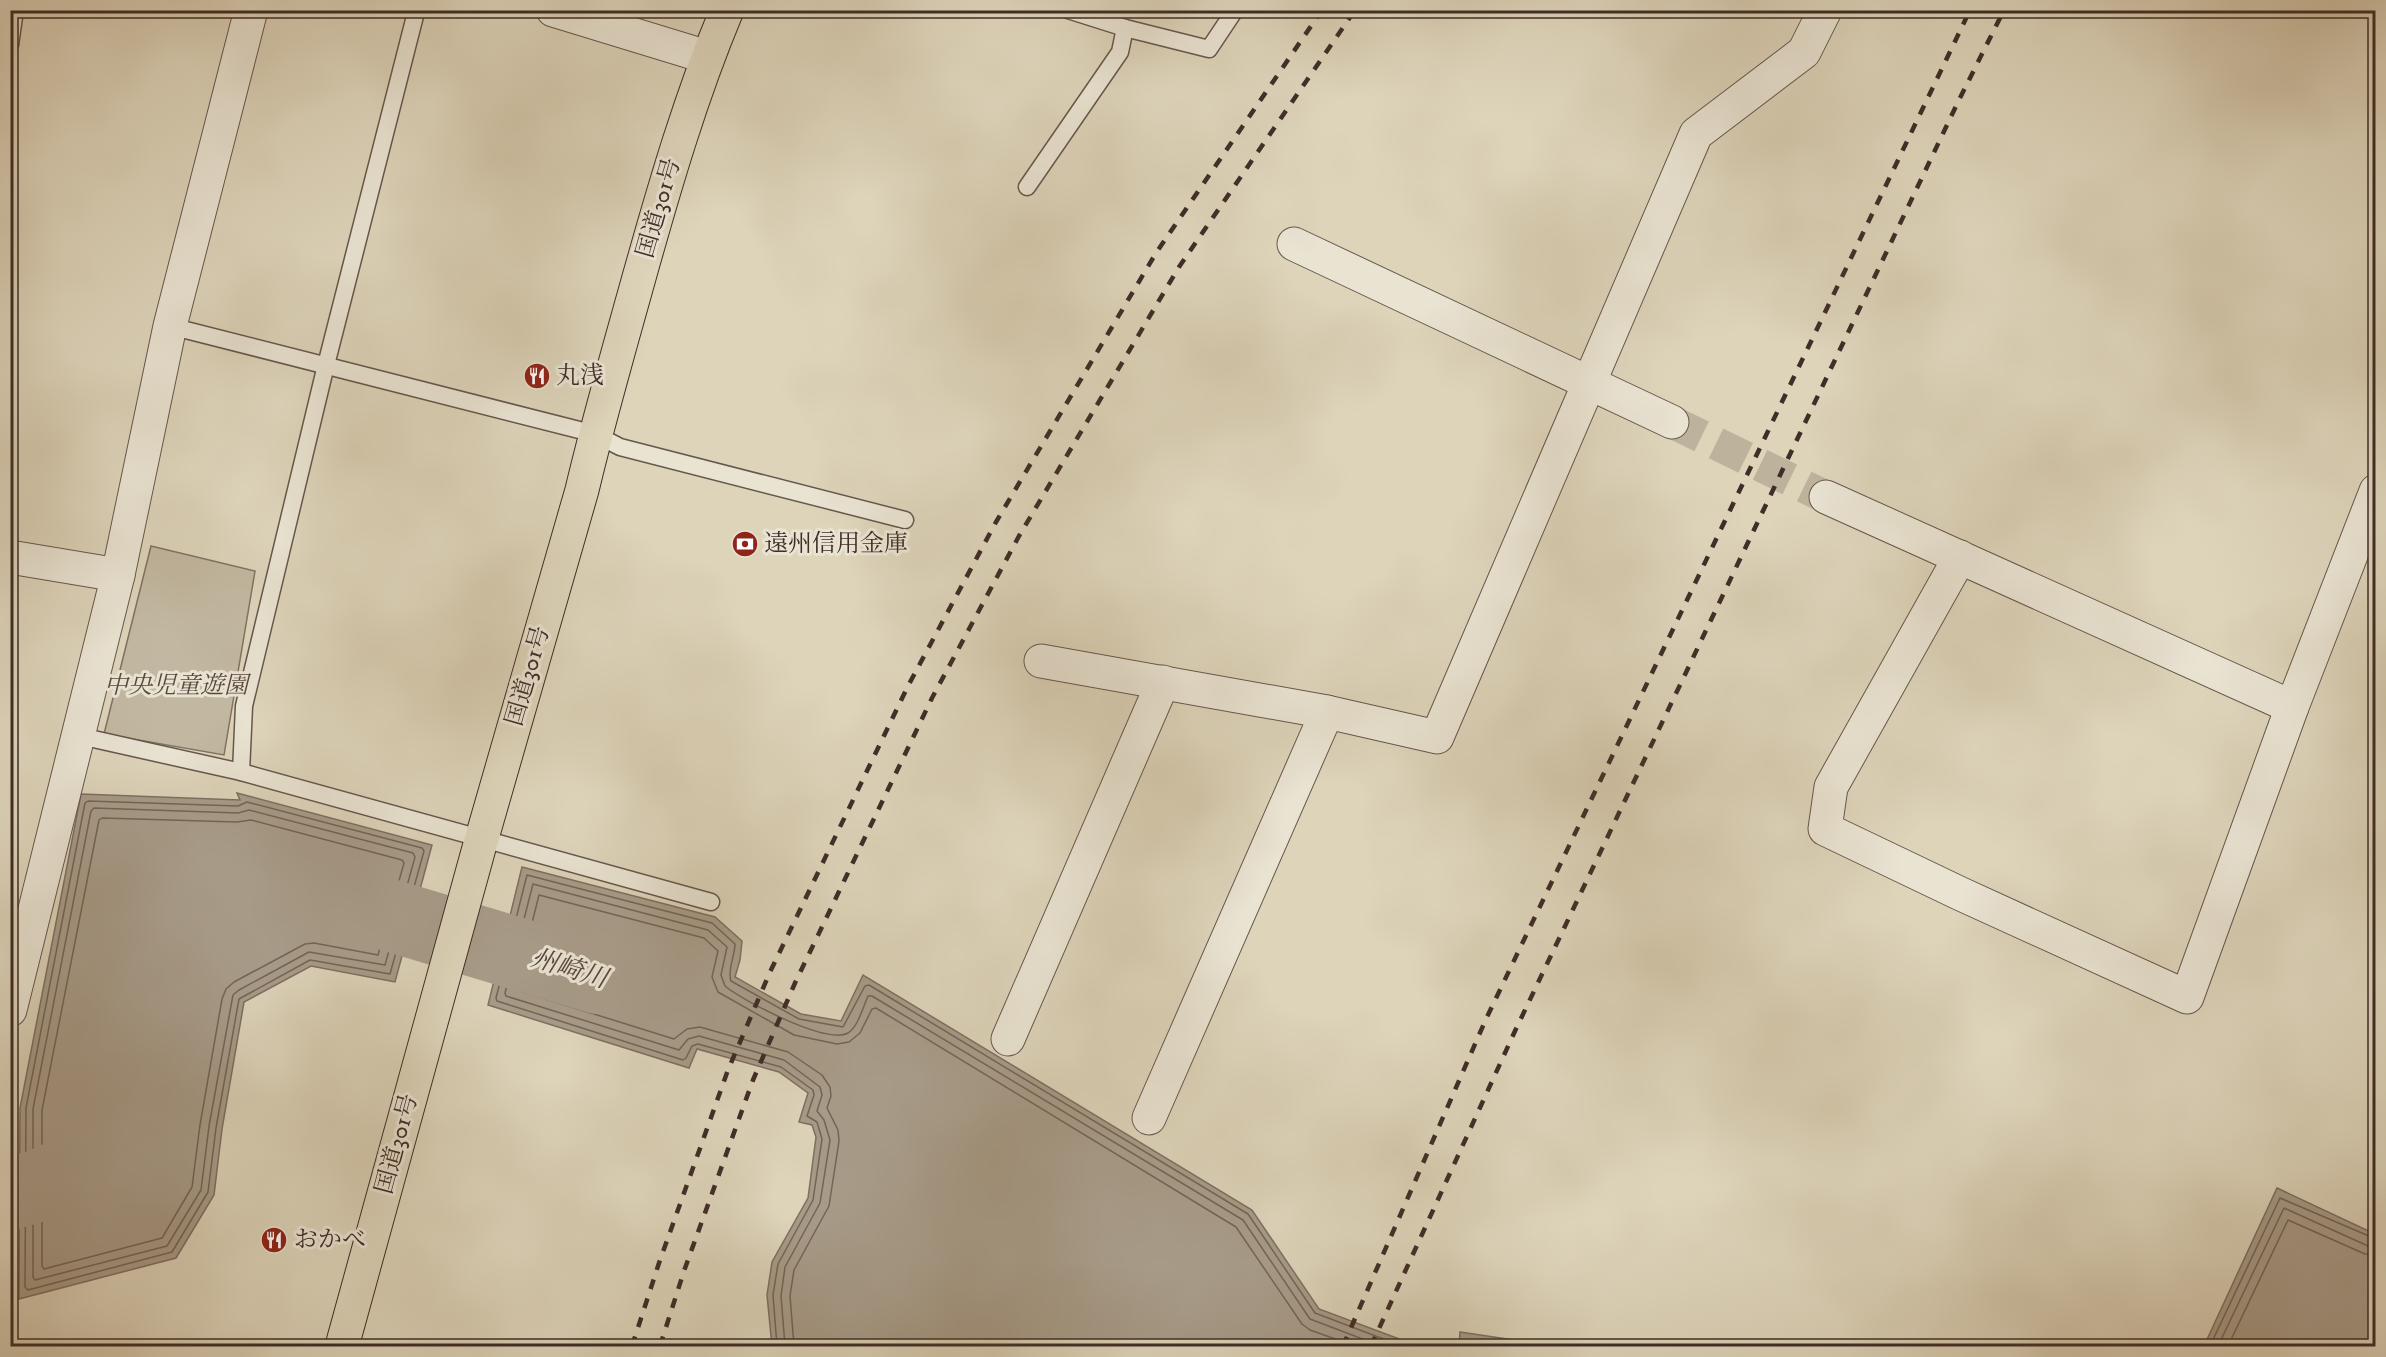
<svg xmlns="http://www.w3.org/2000/svg" width="2386" height="1357" viewBox="0 0 2386 1357" font-family="'IM FELL DW Pica','Noto Serif JP',serif">
<rect width="100%" height="100%" fill="#ddd4ba"/>
<filter id="stains"><feTurbulence type="fractalNoise" baseFrequency=".00333" numOctaves="4"/><feColorMatrix values="0 0 0 0 .2 0 0 0 0 .09 0 0 0 0 .02 0 0 0 .5 -.17"/></filter>
<radialGradient id="worn" r=".72"><stop offset=".6" stop-color="#630" stop-opacity="0"/><stop offset="1" stop-color="#630" stop-opacity=".3"/></radialGradient>
<path fill="#c2b8a1" stroke="#807264" stroke-width="1.5" d="M 151,546 L 255,571 L 224,755 L 104,734 Z"/>
<g fill="#a79b88" stroke="#7d6f61" stroke-width="1.5">
<path d="M 237,793 L 432,845 L 395,982 L 311,966 L 244,1002 L 222,1129 L 214,1195 L 176,1258 L 19,1299 L 20,1108 L 81,794 L 240,800 Z"/>
<path d="M 522,867 L 715,917 L 742,941 L 740,960 L 735,977 L 801,1014 L 841,1021 L 863,975 L 1252,1210 L 1319,1309 L 1418,1346 L 772,1346 L 767,1295 L 772,1262 L 808,1198 L 816,1137 L 812,1125 L 799,1122 L 808,1093 L 779,1072 L 697,1049 L 689,1068 L 488,1005 Z"/>
<path d="M 2277,1188 L 2375,1234 L 2375,1346 L 2204,1346 Z"/>
<path d="M 1460,1332 L 1555,1346 L 1459,1346 Z"/>
</g>
<g fill="none" stroke-linecap="round" stroke-linejoin="round">
<g stroke="#736458" stroke-width="1.5">
<path d="M 88,801 L 238,806 L 247,802 L 422,848 L 424,851 L 390,974 L 310,960 L 239,999 L 216,1128 L 208,1192 L 172,1252 L 28,1290 L 25,1287 L 26,1108 L 85,803 Z"/>
<path d="M 94,808 L 238,813 L 249,810 L 413,853 L 415,857 L 385,965 L 309,952 L 239,990 L 233,995 L 209,1126 L 201,1190 L 167,1246 L 35,1280 L 33,1277 L 33,1109 L 91,811 Z"/>
<path d="M 102,818 L 237,822 L 251,820 L 402,860 L 404,863 L 378,955 L 314,943 L 305,944 L 234,982 L 226,989 L 222,999 L 200,1125 L 192,1187 L 162,1238 L 44,1269 L 42,1266 L 42,1110 L 99,820 Z"/>
<path d="M 777,1346 L 773,1295 L 778,1264 L 813,1200 L 822,1139 L 817,1122 L 807,1116 L 814,1095 L 813,1090 L 781,1067 L 698,1044 L 692,1046 L 686,1058 L 683,1060 L 497,1001 L 496,998 L 527,875 L 712,923 L 735,944 C 735,955 727,971 731,981 L 799,1019 L 843,1027 L 865,986 L 869,985 L 1248,1214 L 1315,1313 L 1402,1346"/>
<path d="M 785,1346 L 781,1296 L 785,1267 L 820,1203 L 830,1140 L 824,1120 L 817,1111 L 822,1095 L 820,1087 L 784,1060 L 699,1036 L 688,1039 L 679,1050 L 506,996 L 505,993 L 533,884 L 708,930 L 727,947 L 721,975 L 725,986 C 743,1001 827,1045 848,1033 C 858,1027 863,1007 868,996 L 872,996 L 1243,1220 L 1310,1319 L 1381,1346"/>
<path d="M 794,1346 L 790,1296 L 794,1270 L 829,1206 L 839,1141 L 838,1130 L 827,1108 L 831,1096 L 830,1087 L 822,1075 L 788,1052 L 700,1027 L 687,1029 L 674,1039 L 517,990 L 516,987 L 539,895 L 704,938 L 718,951 L 712,977 L 718,992 L 794,1035 L 837,1044 L 849,1042 L 860,1033 L 872,1009 L 876,1008 L 1236,1227 L 1302,1324 L 1310,1330 L 1355,1346"/>
<path d="M 2210,1346 L 2280,1198 L 2376,1239"/>
<path d="M 2218,1346 L 2284,1208 L 2368,1246 L 2376,1247"/>
<path d="M 2228,1346 L 2288,1220 L 2365,1254 L 2376,1256"/>
</g>
<g stroke="#a79b88" stroke-width="72">
<path d="M 315,900 L 336,899 L 598,978"/>
<path d="M 10,1194 L 40,1185 L 81,1167 L 107,1146"/>
</g>
<path stroke="#bdb39d" stroke-width="33" stroke-dasharray="33 16" stroke-linecap="butt" d="M 1672,422 L 1826,497"/>
<defs>
<g id="lane">
<path d="M 1068,10 L 1125,28 L 1209,49 L 1235,10"/>
<path d="M 10,45 L 15,10"/>
<path d="M 1027,187 L 1120,52 L 1125,28"/>
<path d="M 170,326 L 595,434 L 620,447 L 905,520"/>
<path d="M 80,736 L 241,772 L 711,902"/>
<path d="M 241,772 L 244,706 L 326,365 L 415,16 L 418,10"/>
</g>
<g id="street">
<path d="M 553,10 L 707,57"/>
<path d="M 1294,244 L 1672,422"/>
<path d="M 1826,497 L 2292,707"/>
<path d="M 10,557 L 118,575"/>
<path d="M 1960,557 L 1831,787 L 1825,829 L 1961,894 L 2187,997 L 2292,707 L 2376,491"/>
<path d="M 1041,661 L 1327,712"/>
<path d="M 10,1010 L 118,575 L 170,326 L 251,10"/>
<path d="M 1008,1039 L 1163,682"/>
<path d="M 1149,1118 L 1327,712 L 1437,737 L 1696,134 L 1804,52 L 1825,10"/>
</g>
<path id="highway" d="M 342,1346 L 479,848 L 582,490 C 599,418 620,346 640,274 C 665,185 691,96 727,10"/>
</defs>
<use href="#lane" stroke="#66574c" stroke-width="19"/>
<use href="#street" stroke="#66574c" stroke-width="35"/>
<use href="#highway" stroke="#3f2d27" stroke-width="35"/>
<use href="#lane" stroke="#e9e3d2" stroke-width="16"/>
<use href="#street" stroke="#e9e3d2" stroke-width="33"/>
<use href="#highway" stroke="#ddd4ba" stroke-width="33"/>
<g stroke="#3f2d27" stroke-width="4.5" stroke-dasharray="10 10" stroke-linecap="butt">
<path d="M 632,1346 L 659,1263 L 728,1070 L 770,972 L 908,686 L 996,522 L 1156,253 L 1322,10"/>
<path d="M 660,1346 L 684,1271 L 753,1080 L 795,983 L 932,698 L 1019,536 L 1179,267 L 1355,10"/>
<path d="M 1343,1346 L 1486,1019 L 1970,10"/>
<path d="M 1371,1346 L 1515,1031 L 1958,102 L 2004,10"/>
</g>
</g>
<defs>
<symbol id="restaurant-disc" viewBox="-11 -11 22 22"><circle r="9.5" fill="#8f2418" stroke="#e9e3d2"/><path d="M-5-6h1v4h1v-4h1v4h1v-4h1v5L-1.5 .5V6h-2V.5L-5-1ZM5-6V6H3V1.5H1.5Q1.5-4 5-6Z" fill="#fff"/></symbol>
<symbol id="bank-disc" viewBox="-11 -11 22 22"><circle r="9.5" fill="#8f2418" stroke="#e9e3d2"/><path d="M-6-4H6V4H-6ZM0-2.3a2.3 2.3 0 1 0 0 4.6a2.3 2.3 0 1 0 0-4.6Z" fill="#fff"/></symbol>
</defs>
<g fill-rule="evenodd">
<use href="#restaurant-disc" x="522" y="361" width="30" height="30"/>
<use href="#bank-disc" x="730" y="529" width="30" height="30"/>
<use href="#restaurant-disc" x="259" y="1225" width="30" height="30"/>
</g>
<g text-anchor="middle" dominant-baseline="central" stroke-width="6" stroke-linejoin="round" paint-order="stroke">
<g font-size="24" fill="#3f2d27" stroke="#e9e3d2">
<text transform="translate(659 208) rotate(-74)">国道301号</text>
<text transform="translate(528 676) rotate(-74)">国道301号</text>
<text transform="translate(397 1144) rotate(-75)">国道301号</text>
</g>
<g font-size="24" fill="#3f2d27" stroke="#e9e3d2" text-anchor="start">
<text x="556" y="376">丸浅</text>
<text x="764" y="544">遠州信用金庫</text>
<text x="294" y="1240">おかべ</text>
</g>
<g font-size="24" font-style="italic" fill="#59493f" stroke="#e9e3d2">
<text x="176" y="686">中央児童遊園</text>
</g>
<g font-size="26" font-style="italic" fill="#59483f" stroke="#e9e3d2">
<text transform="translate(569 969) rotate(17)">州崎川</text>
</g>
</g>
<rect width="2386" height="1357" fill="none" stroke="#ddd4ba" stroke-width="36"/>
<rect x="12" y="12" width="2362" height="1333" fill="none" stroke="#3f2d27" stroke-width="3"/>
<rect x="18" y="18" width="2350" height="1321" fill="none" stroke="#3f2d27" stroke-width="1.5"/>
<rect width="100%" height="100%" filter="url(#stains)"/>
<rect width="100%" height="100%" fill="url(#worn)"/>
</svg>
